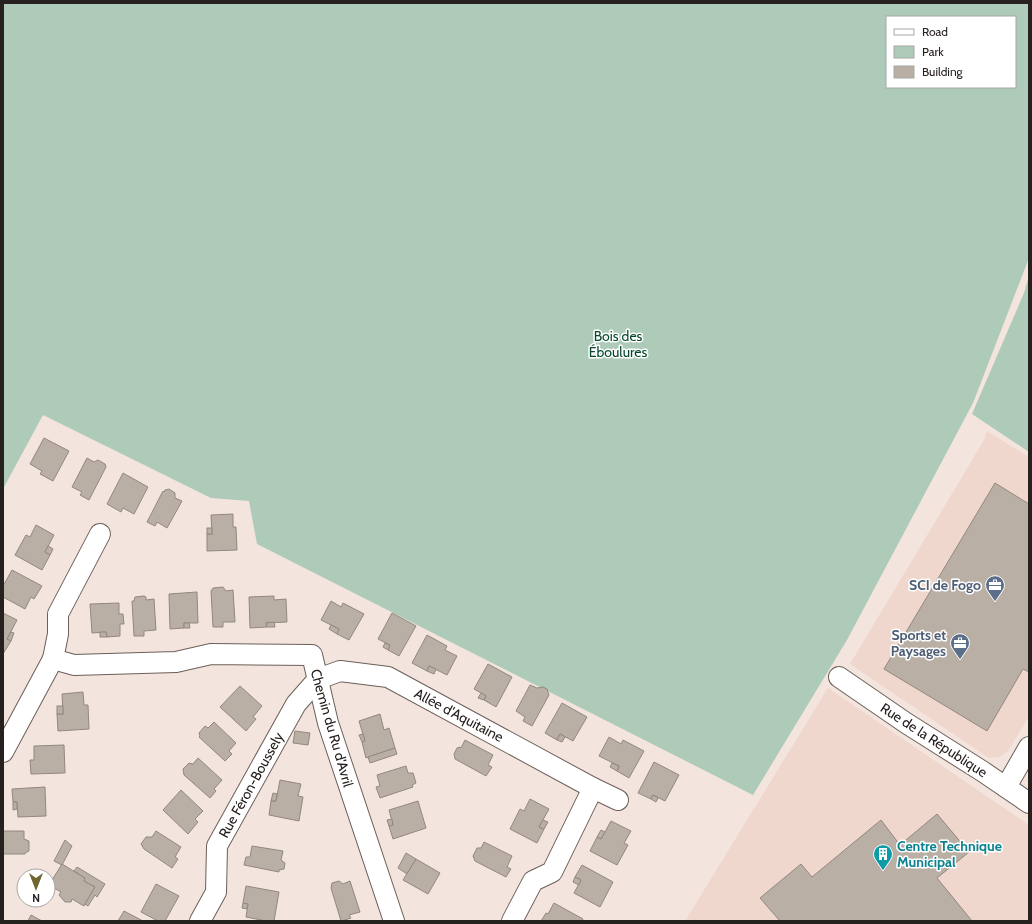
<svg xmlns="http://www.w3.org/2000/svg" width="1032" height="924" viewBox="0 0 1032 924" font-family="Cabin,sans-serif">
<rect width="100%" height="100%" fill="#f4e4de"/>
<g fill="#efd7cd">
<path d="M 987,431 L 1029,457 L 1029,716 L 1008,751 L 1000,757 L 989,758 L 850,664 L 984,440 Z"/>
<path d="M 828,688 L 1029,825 L 1029,921 L 685,921 Z"/>
</g>
<g fill="#aecab9" fill-rule="evenodd">
<path d="M 3,3 L 1029,3 L 1029,258 L 973,403 L 847,640 L 753,795 L 257,544 L 249,501 L 211,498 L 43,415 L 3,489 ZM 887,17 L 1015,17 L 1015,87 L 887,87 Z"/>
<path d="M 1029,276 L 1029,452 L 972,414 L 1024,293 Z"/>
</g>
<g fill="#b9afa4" stroke="#92887e">
<path d="M 44,438 L 69,451 L 53,481 L 40,474 L 42,471 L 30,464 Z"/>
<path d="M 87,458 L 94,462 L 98,460 L 105,464 L 106,467 L 89,500 L 80,495 L 82,492 L 72,487 Z"/>
<path d="M 123,473 L 148,487 L 134,514 L 123,508 L 121,512 L 107,504 Z"/>
<path d="M 995,483 L 1029,504 L 1029,672 L 1023,669 L 987,731 L 884,669 Z"/>
<path d="M 169,489 L 175,493 L 175,498 L 182,501 L 167,528 L 157,522 L 155,526 L 147,522 L 163,491 L 164,492 L 165,490 Z"/>
<path d="M 233,514 L 233,527 L 236,527 L 237,550 L 207,551 L 207,534 L 212,534 L 211,515 Z"/>
<path d="M 36,525 L 54,535 L 45,552 L 50,555 L 42,570 L 15,555 L 26,535 L 30,537 Z"/>
<rect x="207" y="528" width="5" height="6"/>
<path d="M 48,546 L 53,549 L 50,555 L 45,552 Z"/>
<path d="M 12,570 L 42,586 L 34,599 L 31,597 L 25,609 L 3,597 L 3,586 Z"/>
<path d="M 223,587 L 226,591 L 233,590 L 235,622 L 223,622 L 223,627 L 213,627 L 211,591 L 213,588 Z"/>
<path d="M 197,592 L 198,623 L 184,623 L 184,628 L 170,629 L 169,594 Z"/>
<path d="M 144,596 L 146,597 L 146,600 L 154,599 L 156,630 L 144,631 L 144,636 L 134,636 L 132,601 L 134,601 L 135,597 Z"/>
<path d="M 274,596 L 274,600 L 286,599 L 287,622 L 266,623 L 267,627 L 250,628 L 249,597 Z"/>
<path d="M 331,601 L 341,607 L 343,603 L 364,614 L 349,640 L 337,634 L 339,629 L 321,620 Z"/>
<path d="M 119,603 L 119,614 L 123,614 L 124,624 L 120,624 L 120,636 L 107,637 L 106,632 L 92,633 L 90,604 Z"/>
<path d="M 3,613 L 17,620 L 7,639 L 11,641 L 3,654 Z"/>
<path d="M 392,613 L 416,626 L 399,656 L 388,650 L 390,645 L 378,639 Z"/>
<path d="M 274,622 L 275,627 L 267,627 L 266,623 Z"/>
<path d="M 184,623 L 189,623 L 190,628 L 184,628 Z"/>
<path d="M 331,625 L 339,629 L 337,634 L 329,629 Z"/>
<path d="M 11,632 L 14,633 L 11,641 L 7,639 Z"/>
<path d="M 100,632 L 106,632 L 107,637 L 100,637 Z"/>
<path d="M 427,635 L 447,646 L 445,650 L 457,656 L 447,675 L 429,666 L 427,671 L 412,663 Z"/>
<path d="M 385,643 L 390,645 L 388,650 L 383,647 Z"/>
<path d="M 488,664 L 512,677 L 496,707 L 484,700 L 486,696 L 474,689 Z"/>
<path d="M 429,666 L 436,669 L 434,674 L 427,671 Z"/>
<path d="M 530,685 L 537,688 L 543,687 L 547,689 L 549,695 L 532,726 L 523,721 L 525,717 L 516,711 Z"/>
<path d="M 240,686 L 262,706 L 253,717 L 256,719 L 246,731 L 220,707 Z"/>
<path d="M 83,692 L 84,705 L 88,705 L 89,729 L 58,731 L 57,714 L 63,714 L 62,694 Z"/>
<path d="M 481,693 L 486,696 L 484,700 L 478,698 Z"/>
<path d="M 562,703 L 587,717 L 573,741 L 560,734 L 557,740 L 545,733 Z"/>
<rect x="57" y="706" width="6" height="8"/>
<path d="M 380,714 L 384,730 L 389,728 L 395,748 L 366,758 L 362,742 L 365,741 L 359,721 Z"/>
<path d="M 214,722 L 236,743 L 229,751 L 232,754 L 225,761 L 199,737 L 200,736 L 199,733 L 205,726 L 208,728 Z"/>
<path d="M 295,731 L 310,733 L 308,745 L 293,743 Z"/>
<path d="M 363,734 L 365,741 L 362,742 L 359,735 Z"/>
<path d="M 560,734 L 565,737 L 562,742 L 557,740 Z"/>
<path d="M 609,737 L 621,744 L 623,740 L 644,751 L 629,778 L 617,771 L 619,766 L 599,756 Z"/>
<path d="M 465,740 L 493,755 L 488,765 L 492,767 L 486,776 L 455,759 L 454,754 L 457,748 L 460,747 L 461,748 Z"/>
<path d="M 64,745 L 65,773 L 31,774 L 30,760 L 34,760 L 34,746 Z"/>
<path d="M 395,748 L 397,754 L 370,763 L 368,757 Z"/>
<path d="M 198,758 L 222,780 L 214,789 L 216,791 L 210,798 L 184,775 L 183,769 L 189,763 L 193,764 Z"/>
<path d="M 654,762 L 679,775 L 665,801 L 653,795 L 651,799 L 638,793 Z"/>
<path d="M 612,763 L 619,766 L 617,771 L 610,767 Z"/>
<path d="M 406,766 L 408,773 L 413,773 L 416,783 L 412,785 L 413,787 L 380,798 L 376,787 L 380,786 L 377,775 Z"/>
<path d="M 280,780 L 301,784 L 298,796 L 303,797 L 299,821 L 269,815 L 271,801 L 276,801 Z"/>
<path d="M 45,787 L 46,816 L 18,817 L 17,802 L 13,802 L 12,789 Z"/>
<path d="M 181,790 L 203,811 L 195,819 L 198,822 L 188,834 L 163,810 Z"/>
<path d="M 273,793 L 277,794 L 276,801 L 271,801 Z"/>
<path d="M 653,795 L 658,798 L 656,802 L 651,799 Z"/>
<path d="M 530,799 L 549,809 L 539,827 L 544,829 L 537,843 L 510,829 L 520,809 L 524,811 Z"/>
<path d="M 418,801 L 426,828 L 393,839 L 389,826 L 393,825 L 389,810 Z"/>
<path d="M 13,802 L 17,802 L 17,809 L 13,810 Z"/>
<path d="M 937,814 L 969,852 L 937,878 L 972,921 L 780,921 L 760,898 L 801,864 L 812,877 L 881,820 L 900,845 Z"/>
<path d="M 392,819 L 393,825 L 389,826 L 387,820 Z"/>
<path d="M 543,820 L 548,822 L 544,829 L 539,827 Z"/>
<path d="M 611,821 L 631,831 L 624,843 L 628,845 L 617,865 L 590,851 L 597,837 L 601,839 Z"/>
<path d="M 601,830 L 605,832 L 601,839 L 597,837 Z"/>
<path d="M 3,831 L 24,831 L 24,839 L 29,841 L 29,851 L 25,853 L 25,854 L 3,854 Z"/>
<path d="M 156,831 L 181,847 L 175,857 L 178,859 L 172,868 L 144,849 L 141,844 L 146,837 L 152,837 Z"/>
<path d="M 65,840 L 72,846 L 62,865 L 54,861 Z"/>
<path d="M 484,842 L 512,856 L 507,867 L 511,869 L 506,877 L 475,861 L 473,856 L 477,848 L 481,848 Z"/>
<path d="M 252,846 L 283,851 L 281,860 L 285,863 L 284,869 L 279,870 L 279,872 L 244,865 L 246,857 L 250,857 Z"/>
<path d="M 406,853 L 416,859 L 407,874 L 398,868 Z"/>
<path d="M 416,859 L 440,873 L 428,894 L 403,880 Z"/>
<path d="M 62,864 L 85,878 L 84,881 L 95,887 L 84,906 L 72,899 L 71,902 L 65,902 L 59,895 L 61,892 L 49,885 Z"/>
<path d="M 582,865 L 613,882 L 600,907 L 574,893 L 581,880 L 575,877 Z"/>
<path d="M 77,867 L 105,884 L 97,897 L 95,895 L 88,906 L 85,904 L 95,887 L 84,881 L 85,878 L 74,871 Z"/>
<path d="M 575,877 L 581,880 L 579,885 L 573,882 Z"/>
<path d="M 339,881 L 343,884 L 350,881 L 360,912 L 349,915 L 351,918 L 342,921 L 341,921 L 331,888 L 332,883 Z"/>
<path d="M 156,884 L 179,896 L 165,921 L 158,921 L 141,912 Z"/>
<path d="M 246,886 L 279,892 L 274,921 L 266,921 L 246,917 L 248,904 L 243,903 Z"/>
<path d="M 243,903 L 248,904 L 247,909 L 242,908 Z"/>
<path d="M 554,903 L 583,919 L 582,921 L 541,921 L 546,913 L 548,914 Z"/>
<path d="M 124,911 L 143,921 L 118,921 Z"/>
<path d="M 31,915 L 42,921 L 28,921 Z"/>
</g>
<g fill="none" stroke-linecap="round" stroke-linejoin="round">
<defs>
<g id="street">
<path d="M 53,659 L 58,634 L 58,614 L 100,534"/>
<path d="M 839,677 L 906,723 L 982,771 L 1029,803"/>
<path d="M 3,752 L 53,659 L 74,665 L 176,662 L 211,654 L 312,655 L 328,723 L 394,921"/>
<path d="M 1006,787 L 1029,747"/>
<path d="M 200,921 L 216,892 L 217,846 L 296,704 L 318,679 L 340,671 L 388,677 L 593,788 L 618,800"/>
<path d="M 512,921 L 533,881 L 552,872 L 593,788"/>
</g>
</defs>
<use href="#street" stroke="#6c5f59" stroke-width="22"/>
<use href="#street" stroke="#fff" stroke-width="20"/>
</g>
<defs>
<symbol id="office-pin" viewBox="-11 -11 22 30"><path d="M0 17L-7.5 6A9.5 9.5 0 1 1 7.5 6Z" fill="#5c6f8a" stroke="#fff"/><path d="M-6-3h4V-5.5h4V-3h4V5H-6ZM-1-4.5V-3h2v-1.5ZM-6 0V1H6V0Z" fill="#fff"/></symbol>
<symbol id="building-pin" viewBox="-11 -11 22 30"><path d="M0 17L-7.5 6A9.5 9.5 0 1 1 7.5 6Z" fill="#0f9aa8" stroke="#fff"/><path d="M-4-6H4V6H1V3H-1V6H-4ZM-2.5-4.3h1.7v1.8h-1.7ZM.8-4.3h1.7v1.8H.8ZM-2.5-1h1.7V.8h-1.7ZM.8-1h1.7V.8H.8Z" fill="#fff"/></symbol>
</defs>
<g fill-rule="evenodd">
<use href="#office-pin" x="984" y="574" width="22" height="30"/>
<use href="#office-pin" x="949" y="632" width="22" height="30"/>
<use href="#building-pin" x="872" y="843" width="22" height="30"/>
</g>
<g text-anchor="middle" dominant-baseline="central" stroke-width="3" stroke-linejoin="round" paint-order="stroke">
<g font-size="14" fill="#04472d" stroke="#fff">
<text x="618" y="336">Bois des<tspan x="618" dy="16">Éboulures</tspan></text>
</g>
<g font-size="14" font-weight="bold" fill="#4e5e75" stroke="#fff" text-anchor="end">
<text x="981" y="585">SCI de Fogo</text>
<text x="946" y="635">Sports et<tspan x="946" dy="16">Paysages</tspan></text>
</g>
<g font-size="14" fill="#26201e" stroke="#fff">
<text transform="translate(459 715) rotate(28)">Allée d'Aquitaine</text>
<text transform="translate(332 728) rotate(74)">Chemin du Ru d'Avril</text>
<text transform="translate(934 740) rotate(33)">Rue de la République</text>
<text transform="translate(251 785) rotate(-61)">Rue Féron-Boussely</text>
</g>
<g font-size="14" font-weight="bold" fill="#0d838f" stroke="#fff" text-anchor="start">
<text x="897" y="846">Centre Technique<tspan x="897" dy="16">Municipal</tspan></text>
</g>
</g>
<rect width="1032" height="924" fill="none" stroke="#26201e" stroke-width="8"/>
<rect x="886" y="16" width="130" height="72" fill="#ffffff" stroke="#a8a6a5"/>
<rect x="894" y="29" width="20" height="6" fill="#ffffff" stroke="#a8a6a5"/>
<text x="922" y="36" font-size="12" fill="#26201e">Road</text>
<rect x="894" y="46" width="20" height="12" fill="#aecab9" stroke="#a8a6a5"/>
<text x="922" y="56" font-size="12" fill="#26201e">Park</text>
<rect x="894" y="66" width="20" height="12" fill="#b9afa4" stroke="#a8a6a5"/>
<text x="922" y="76" font-size="12" fill="#26201e">Building</text>
<g transform="translate(36 888) rotate(180)"><circle r="19" fill="#ffffff" stroke="#a8a6a5"/>
<path d="M0-3L7 15L0 10L-7 15Z" fill="#6f6531"/>
<text y="-6" font-size="11" font-weight="bold" text-anchor="middle" fill="#26201e">N</text>
</g>
</svg>
